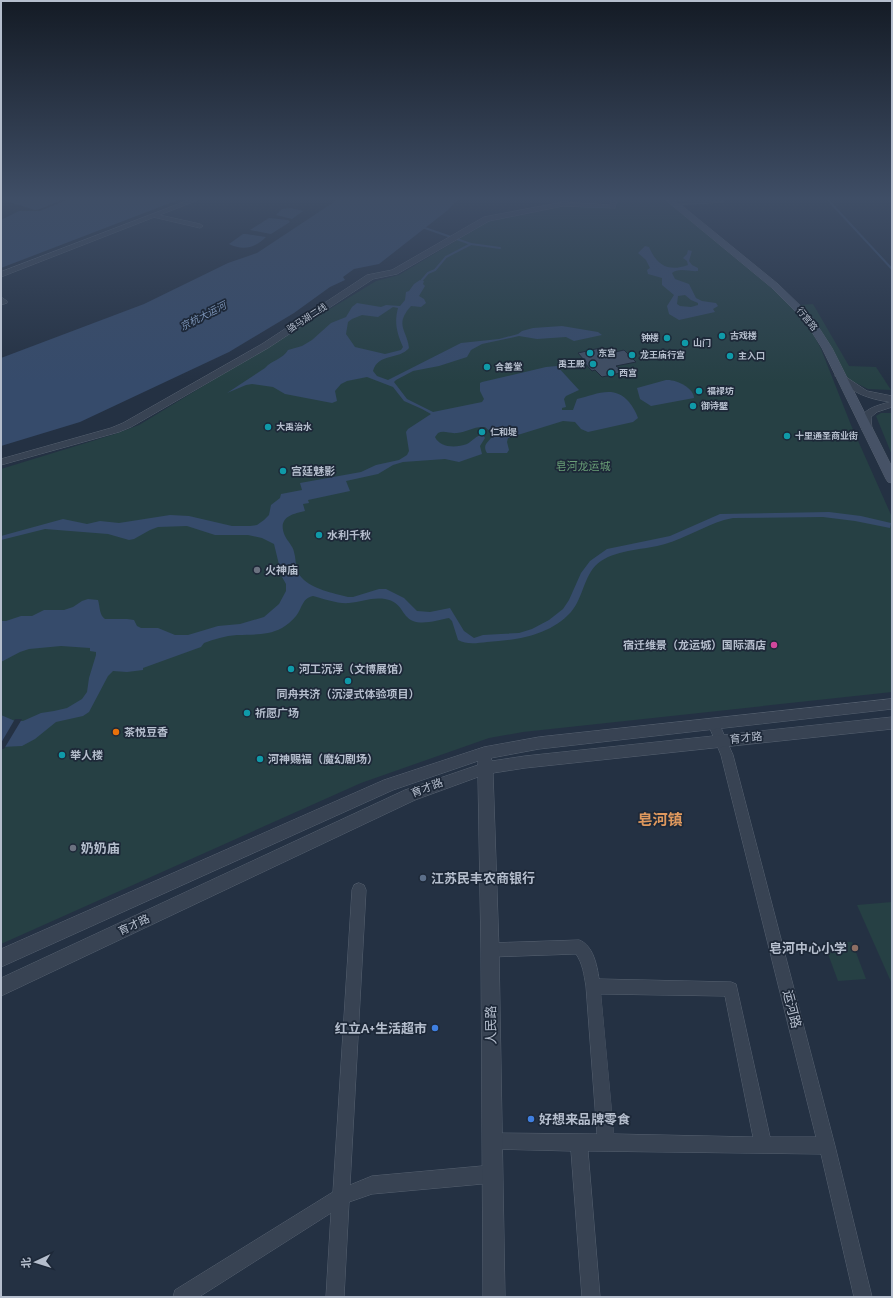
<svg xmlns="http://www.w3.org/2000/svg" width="893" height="1298" viewBox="0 0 893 1298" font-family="Raleway,'Noto Sans SC',sans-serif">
<rect width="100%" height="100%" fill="#243143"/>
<g fill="#264044">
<path d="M 617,200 L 667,200 L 788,302 L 808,324 L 821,349 L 851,425 L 892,517 L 892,692 L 523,732 L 489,738 L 361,783 L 1,944 L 1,469 L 115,434 L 139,425 L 376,281 L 399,275 L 489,221 L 558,206 L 576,206 L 617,208 Z"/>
<path d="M 813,304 L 849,366 L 876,367 L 891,390 L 868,389 L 850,380 L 844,373 L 816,321 L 800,305 Z"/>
<path d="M 881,413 L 892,413 L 892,455 L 876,416 Z"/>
<path d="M 892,902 L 892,984 L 857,905 Z"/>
<path d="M 852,942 L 866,979 L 838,981 L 824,943 Z"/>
</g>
<g fill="#364b6b" fill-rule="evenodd">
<path d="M 3,200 L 62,200 L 40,209 L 35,210 Z"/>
<path d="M 67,200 L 178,200 L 1,268 L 1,220 L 19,211 L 40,211 Z"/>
<path d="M 337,200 L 457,200 L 448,210 L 379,264 L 354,269 L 343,277 L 345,280 L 330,287 L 294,313 L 229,352 L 80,422 L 1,446 L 1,358 L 144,304 L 228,263 L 257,253 Z"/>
<path d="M 291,208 L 303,211 L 292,219 L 276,215 L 282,209 Z"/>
<path d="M 269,218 L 288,220 L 290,222 L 271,234 L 250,230 Z"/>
<path d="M 243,234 L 246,234 L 266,237 C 255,248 243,251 229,244 Z"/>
<path d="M 645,246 L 649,247 C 657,266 669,272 688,265 L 687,261 L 683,258 L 687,254 L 688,250 L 692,251 L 689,261 L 692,265 L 698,268 L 698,271 C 690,272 679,267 672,273 L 675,279 L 689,284 L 696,298 L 702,301 L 716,303 L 718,306 L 713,309 L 715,312 L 679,320 L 669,314 L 667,306 L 674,295 L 662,285 L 662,278 L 648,274 L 647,270 L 650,268 L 646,260 L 638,253 ZM 685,295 L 691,300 L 698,303 L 698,305 L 691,307 L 680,306 L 677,304 L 678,296 Z"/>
<path d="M 420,280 L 424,281 L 423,284 L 425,286 L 419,296 L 424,299 L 426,303 L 421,307 L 411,306 C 394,325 407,330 409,348 C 399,360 378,353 373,371 L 377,376 L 388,380 L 461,343 L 499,339 L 518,334 L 522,331 L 533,328 L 562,326 L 598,332 L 602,335 L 574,341 L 566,337 L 537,339 L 519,336 L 482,344 L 471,350 L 467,357 L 439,366 L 413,371 L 396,380 L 394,382 L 407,399 L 433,412 L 482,402 L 484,399 L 480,391 L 480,383 L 482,382 L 546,367 L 557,366 L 579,390 L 566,396 L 564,399 L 566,407 L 562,408 L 562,410 L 573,410 L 577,399 C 595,395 614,384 629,402 C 633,407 636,412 638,418 L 633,422 L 588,432 L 581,429 L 575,422 L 563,421 L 508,438 L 507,442 L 509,450 L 507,453 L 487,453 C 481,443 491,442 493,434 L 485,427 C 474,426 467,432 457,433 C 450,434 444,430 438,433 L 435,437 C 440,448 456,448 467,444 C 473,441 476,435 483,435 L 485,438 L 480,446 L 482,454 L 459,462 L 445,459 L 403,462 L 393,465 L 378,474 L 346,481 L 350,491 L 308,500 L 309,503 L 303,504 L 305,511 C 291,514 277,518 285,536 C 288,542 293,546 294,552 C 297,562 294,570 302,578 C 312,589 333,593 348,597 L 353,597 L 379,589 L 386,589 L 404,598 L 417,611 L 430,612 L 450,608 L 464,631 L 474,638 L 483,635 L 519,633 L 532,629 L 549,620 L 563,609 L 569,600 L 581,573 L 590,561 L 607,549 L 670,536 L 720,514 L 829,512 L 861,516 L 891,523 L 890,528 L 855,521 L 823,517 L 733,518 L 724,520 C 704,526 686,538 665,544 C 645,550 619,549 601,561 C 584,572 584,597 571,612 C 549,636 517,640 487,642 C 477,643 467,645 458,640 L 452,621 L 449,618 C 439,620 423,625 413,621 C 401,616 403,602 385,599 C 372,597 361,602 349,603 C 338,604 324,599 313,596 C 302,598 302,609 296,616 C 292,621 287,625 282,628 C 267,636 253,634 237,635 C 225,636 214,639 204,643 L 201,647 L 143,668 L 143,670 L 127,672 L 113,671 L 108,676 L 89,712 L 83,716 L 56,722 L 35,739 L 22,746 L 1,747 L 1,715 L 15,721 L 23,721 L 41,713 L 54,711 L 67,708 L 82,699 L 87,692 L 89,678 L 96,655 L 96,652 L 90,651 L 90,648 L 61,646 L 29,649 L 20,652 L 1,662 L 1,621 L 6,621 L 21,616 L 32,616 L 44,610 L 64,610 L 73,607 L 82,601 L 88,599 L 98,600 C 100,606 99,615 105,619 L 127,619 L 134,620 L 137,626 L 141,628 L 158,628 L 175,635 L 188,635 L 218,626 L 240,624 L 264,617 L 279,604 L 286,591 L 286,584 L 282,577 L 274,544 L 262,538 L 248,535 L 215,535 L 187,526 L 158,527 L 150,530 L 134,539 L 129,540 L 108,534 L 45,529 L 1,540 L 1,536 L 63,519 L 87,524 L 100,521 L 119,523 L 170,515 L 189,516 L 232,526 L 250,526 L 257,525 L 264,520 L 269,515 L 271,505 L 280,498 L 281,494 L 302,490 L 300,483 L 361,472 L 376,465 L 399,460 L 407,455 L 409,451 L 406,432 L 408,429 L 431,414 L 422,409 L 404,401 L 393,387 L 367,377 L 347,381 L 341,384 L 335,391 L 337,401 L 332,403 L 285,394 L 273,387 L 252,384 L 246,385 L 227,393 L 265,368 C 272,360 283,359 288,350 L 302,346 L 312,340 L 331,323 L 346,317 L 352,307 L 357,303 L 381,307 L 386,305 L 400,306 L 405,300 L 406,292 L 409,291 L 414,284 ZM 393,307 L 398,308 C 394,323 397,333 403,347 L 401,350 L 385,354 L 355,347 L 346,334 L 348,322 L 352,319 L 362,315 L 378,317 Z"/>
<path d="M 666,380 C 676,379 694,388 694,398 L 651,406 L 640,399 L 637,388 Z"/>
</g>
<path fill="#243143" d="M 15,719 L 22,719 L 4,749 L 1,749 L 1,743 Z"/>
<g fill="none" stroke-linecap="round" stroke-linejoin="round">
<g stroke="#364b6b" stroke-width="2">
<path d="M 828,200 L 892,269"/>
<path d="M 422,227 L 471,244 L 446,257 L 435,270 L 428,273 L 422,280"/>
<path d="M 471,244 L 500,248"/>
</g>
</g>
<path fill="#404e63" stroke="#1f2a3a" d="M 600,348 L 607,354 L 624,350 L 636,362 L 616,366 L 625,372 L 602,377 L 595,370 L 592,371 L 582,360 L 584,360 L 578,353 Z"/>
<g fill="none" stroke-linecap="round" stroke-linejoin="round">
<defs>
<g id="minor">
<path d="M 696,200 L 726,200 L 723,202 L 673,205 L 670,203 L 673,201 Z"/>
<path d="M 155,214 L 200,224 L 203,226 L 200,228 L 153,217 L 153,215 Z"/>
<path d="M 1,297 L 7,301 L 7,303 L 1,305 Z"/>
<path d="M 714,719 L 718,721 L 733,755 L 835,1146 L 872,1297 L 854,1297 L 821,1154 L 588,1151 L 600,1297 L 582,1297 L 571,1151 L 493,1149 L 487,1147 L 485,1141 L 487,1135 L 493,1133 L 597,1134 L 586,986 C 584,975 583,964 576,954 L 490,957 L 485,955 L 483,950 L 485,945 L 490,943 L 579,940 C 593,945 597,965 599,979 L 731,982 L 736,984 L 770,1137 L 816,1137 L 721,755 L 708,724 L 710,721 ZM 601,994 L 725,996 L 753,1137 L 614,1134 Z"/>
<path d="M 359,883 L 364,885 L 366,890 L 350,1185 L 372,1176 L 493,1165 L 499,1168 L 502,1174 L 499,1180 L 493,1183 L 372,1194 L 349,1202 L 344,1297 L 326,1297 L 331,1213 L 199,1297 L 173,1297 L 175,1290 L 333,1192 L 352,890 L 354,885 Z"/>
</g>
<g id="tertiary">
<path d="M 189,200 L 198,200 L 1,277 L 1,272 Z"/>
<path d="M 611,200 L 617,200 L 615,208 L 563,206 L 489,221 L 397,274 L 373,279 L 268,348 L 131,427 L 119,432 L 1,465 L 1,459 L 111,428 L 123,423 L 262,344 L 367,275 L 392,270 L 484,217 L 563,202 L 610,205 Z"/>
<path d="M 840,373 L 867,391 L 892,396 L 892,407 L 877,412 L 871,417 L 872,430 L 871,432 L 863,432 C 853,411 875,406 890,402 C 868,399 853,393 837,378 L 835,376 Z"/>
<path d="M 892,699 L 892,709 L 539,749 L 491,758 L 492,761 L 525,756 L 892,717 L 892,729 L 525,768 L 493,773 L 499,950 L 505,1297 L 483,1297 L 481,950 L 478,777 L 415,800 L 1,996 L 1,978 L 405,790 L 478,765 L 478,761 L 393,790 L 1,967 L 1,949 L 384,780 L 484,747 L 539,737 Z"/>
</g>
<path id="secondary" d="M 666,200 L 675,200 L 778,284 L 812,317 L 832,348 L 892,467 L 892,483 L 888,482 L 886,479 L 822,348 L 805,321 L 772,288 Z"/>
</defs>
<use href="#minor" stroke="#566170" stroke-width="1"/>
<use href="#tertiary" stroke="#566170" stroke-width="1"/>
<use href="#secondary" stroke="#566170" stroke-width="1"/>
<use href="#minor" fill="#384353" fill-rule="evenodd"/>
<use href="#tertiary" fill="#384353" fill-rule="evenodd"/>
<use href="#secondary" fill="#465266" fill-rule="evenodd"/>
</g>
<linearGradient id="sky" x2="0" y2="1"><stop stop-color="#141b25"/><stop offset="0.52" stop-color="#3f4e66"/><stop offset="1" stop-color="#3f4e66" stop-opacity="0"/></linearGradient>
<rect width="893" height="382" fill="url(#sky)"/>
<g fill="#0f9aa8" stroke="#1d2838" stroke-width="1.5">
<circle cx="722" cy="336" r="4"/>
<circle cx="667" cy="338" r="4"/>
<circle cx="685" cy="343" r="4"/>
<circle cx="590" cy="353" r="4"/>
<circle cx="632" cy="355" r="4"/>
<circle cx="730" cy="356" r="4"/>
<circle cx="593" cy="364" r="4"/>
<circle cx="487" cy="367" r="4"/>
<circle cx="611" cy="373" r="4"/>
<circle cx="699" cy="391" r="4"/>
<circle cx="693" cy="406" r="4"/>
<circle cx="268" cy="427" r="4"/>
<circle cx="482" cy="432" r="4"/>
<circle cx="787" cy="436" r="4"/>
<circle cx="283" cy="471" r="4"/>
<circle cx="319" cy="535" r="4"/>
<circle cx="291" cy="669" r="4"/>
<circle cx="348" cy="681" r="4"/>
<circle cx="247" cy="713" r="4"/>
<circle cx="62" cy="755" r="4"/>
<circle cx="260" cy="759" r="4"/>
</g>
<g fill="#6b7280" stroke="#1d2838" stroke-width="1.5">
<circle cx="257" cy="570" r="4"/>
<circle cx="73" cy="848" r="4"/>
</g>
<circle fill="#d1479c" stroke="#1d2838" stroke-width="1.5" cx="774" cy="645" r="4"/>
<circle fill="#e8710a" stroke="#1d2838" stroke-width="1.5" cx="116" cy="732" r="4"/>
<circle fill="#5c6f8a" stroke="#1d2838" stroke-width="1.5" cx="423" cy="878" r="4"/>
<circle fill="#8d6e63" stroke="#1d2838" stroke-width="1.5" cx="855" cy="948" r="4"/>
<g fill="#3f7fe0" stroke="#1d2838" stroke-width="1.5">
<circle cx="435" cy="1028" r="4"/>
<circle cx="531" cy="1119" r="4"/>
</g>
<g text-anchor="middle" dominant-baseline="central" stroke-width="3.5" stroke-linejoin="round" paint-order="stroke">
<g font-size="9" fill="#b5becd" stroke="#1d2838">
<text transform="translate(307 318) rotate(-33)">骆马湖二线</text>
<text transform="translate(807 319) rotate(51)">行宫路</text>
</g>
<g font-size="9" font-weight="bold" fill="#b5becd" stroke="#1d2838" text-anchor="start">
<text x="730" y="336">古戏楼</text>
<text x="659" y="338" text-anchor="end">钟楼</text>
<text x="693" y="343">山门</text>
<text x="598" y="353">东宫</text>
<text x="640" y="355">龙王庙行宫</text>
<text x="738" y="356">主入口</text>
<text x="585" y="364" text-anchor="end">禹王殿</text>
<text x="495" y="367">合善堂</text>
<text x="619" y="373">西宫</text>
<text x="707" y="391">福禄坊</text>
<text x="701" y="406">御诗壁</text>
<text x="276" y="427">大禹治水</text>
<text x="490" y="432">仁和堤</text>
<text x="795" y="436">十里通圣商业街</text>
</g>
<g font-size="10" font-style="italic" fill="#7b93b6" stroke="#1d2838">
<text transform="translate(203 316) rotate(-27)">京杭大运河</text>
</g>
<g font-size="11" fill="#6a9f77" stroke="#1d2838">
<text x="583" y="466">皂河龙运城</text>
</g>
<g font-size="11" font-weight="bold" fill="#b5becd" stroke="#1d2838" text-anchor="start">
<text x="291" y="471">宫廷魅影</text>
<text x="327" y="535">水利千秋</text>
<text x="265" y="570">火神庙</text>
<text x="766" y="645" text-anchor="end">宿迁维景（龙运城）国际酒店</text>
<text x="299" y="669">河工沉浮（文博展馆）</text>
<text x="348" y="694" text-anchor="middle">同舟共济（沉浸式体验项目）</text>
<text x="255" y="713">祈愿广场</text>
<text x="124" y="732">茶悦豆香</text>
<text x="70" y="755">举人楼</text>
<text x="268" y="759">河神赐福（魔幻剧场）</text>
</g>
<g font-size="11" fill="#b5becd" stroke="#1d2838">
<text transform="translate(746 738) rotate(-6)">育才路</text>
<text transform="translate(427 788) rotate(-21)">育才路</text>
<text transform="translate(134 925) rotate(-25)">育才路</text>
</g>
<g font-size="13" font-weight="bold" fill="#b5becd" stroke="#1d2838" text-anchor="start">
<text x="81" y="848">奶奶庙</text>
<text x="431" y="878">江苏民丰农商银行</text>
<text x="847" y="948" text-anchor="end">皂河中心小学</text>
<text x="427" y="1028" text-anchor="end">红立A+生活超市</text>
<text x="539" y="1119">好想来品牌零食</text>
</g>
<g font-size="13" fill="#b5becd" stroke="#1d2838">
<text transform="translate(792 1009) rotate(76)">运河路</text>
<text transform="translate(491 1025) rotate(-91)">人民路</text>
</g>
<g font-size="15" font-weight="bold" fill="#de985e" stroke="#1d2838">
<text x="660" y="820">皂河镇</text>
</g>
</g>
<rect width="893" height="1298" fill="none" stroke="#b5becd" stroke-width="4"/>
<g transform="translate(36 1262) rotate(266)" stroke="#1d2838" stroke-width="3" paint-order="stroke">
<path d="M0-3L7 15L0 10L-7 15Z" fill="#b5becd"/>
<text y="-6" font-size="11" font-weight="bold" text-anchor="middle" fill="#b5becd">北</text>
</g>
</svg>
